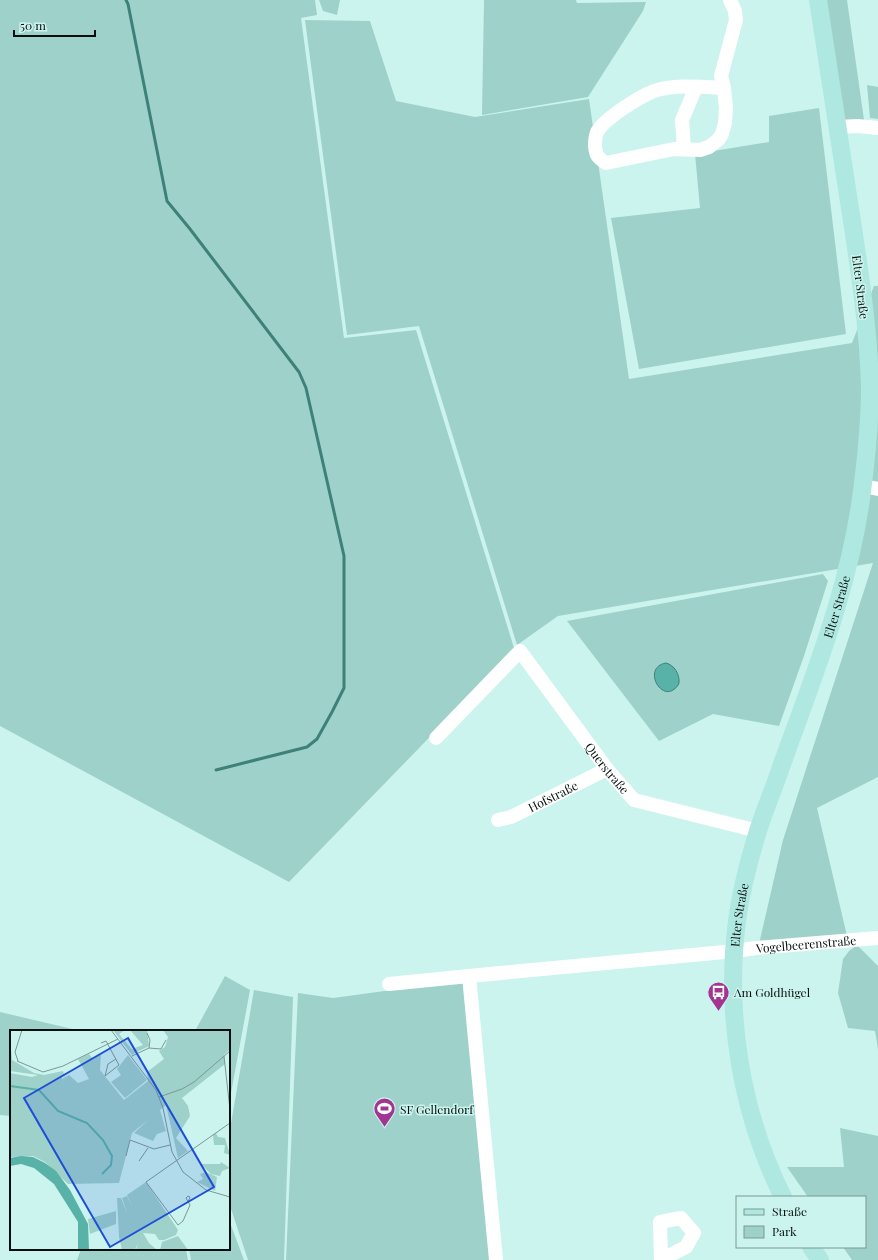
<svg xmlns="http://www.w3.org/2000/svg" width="878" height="1260" viewBox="0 0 878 1260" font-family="'Playfair Display',serif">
<rect width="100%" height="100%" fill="#ccf4ee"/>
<g fill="#9ed1c9">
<path d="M 0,0 L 315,0 L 317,15 L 301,18 L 344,338 L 416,330 L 514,648 L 422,745 L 289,882 L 0,726 Z"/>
<path d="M 319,0 L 340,0 L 337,15 L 323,11 Z"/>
<path d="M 484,0 L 576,0 L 577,3 L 646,2 L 643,11 L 588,97 L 482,115 Z"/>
<path d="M 826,0 L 847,0 L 864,120 L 842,123 Z"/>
<path d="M 305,20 L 370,21 L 396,101 L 475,117 L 589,99 L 629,379 L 852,343 L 874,286 L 878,286 L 878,777 L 817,808 L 847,936 L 759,944 L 783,840 L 873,563 L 558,616 L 517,645 L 419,326 L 347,335 Z"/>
<path d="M 867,85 L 878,87 L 878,119 L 870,118 Z"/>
<path d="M 819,108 L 846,334 L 639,369 L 611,218 L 700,208 L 695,154 L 769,142 L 769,116 Z"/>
<path d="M 823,574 L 828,581 L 804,656 L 779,726 L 713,714 L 659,741 L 567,621 Z"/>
<path d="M 857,945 L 878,966 L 878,1049 L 875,1031 L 848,1028 L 838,993 L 843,959 L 849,951 Z"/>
<path d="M 225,976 L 250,990 L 231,1093 L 229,1112 L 229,1031 L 195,1031 Z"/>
<path d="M 466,980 L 490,1260 L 286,1260 L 298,993 L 333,998 Z"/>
<path d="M 254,990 L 293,997 L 284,1260 L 248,1260 L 229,1203 L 229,1135 Z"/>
<path d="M 0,1012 L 81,1031 L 11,1031 L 11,1116 L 0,1115 Z"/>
<path d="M 840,1128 L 878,1136 L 878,1260 L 852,1260 L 843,1247 L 865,1247 L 865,1197 L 808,1197 L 787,1167 L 844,1167 Z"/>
<path d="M 229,1220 L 244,1260 L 191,1260 L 189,1249 L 229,1249 Z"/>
<path d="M 81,1249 L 186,1249 L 188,1260 L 77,1260 Z"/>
</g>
<path fill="#58b2a7" stroke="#3e8179" d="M 666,663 C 674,665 680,674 679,683 C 678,686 676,688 673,690 C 659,699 643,667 666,663 Z"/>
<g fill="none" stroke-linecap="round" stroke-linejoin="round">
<path stroke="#3e8179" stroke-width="3" d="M 126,0 L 128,4 L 167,201 L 190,229 L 299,372 L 306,388 L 344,556 L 344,688 L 332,712 L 317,739 L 307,747 L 216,770"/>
<g stroke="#fff" stroke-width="14">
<path d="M 724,88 C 703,87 673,84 654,91 C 639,97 605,118 597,132 C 595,137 595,141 595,146 C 596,156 598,158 606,163 L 674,149 L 700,150 L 709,147 L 718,140 L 722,134 L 725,123 L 726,108 L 724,88 L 721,76 L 736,20 L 735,11 L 730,0"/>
<path d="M 837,127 L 858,126 L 878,128"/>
<path d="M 684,149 L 682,120 L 696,87"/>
<path d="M 863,486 L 878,489"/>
<path id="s1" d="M 436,738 L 520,651 L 607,769 L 634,800 L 758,831"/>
<path id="s2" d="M 498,820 L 511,817 L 607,769"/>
<path d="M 389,984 L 469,976"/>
<path id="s3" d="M 496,1260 L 469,976 L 735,951 L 756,948 L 878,938"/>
<path d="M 661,1260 L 660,1222 L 681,1218 L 694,1233 L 686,1247 L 672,1254 L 665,1260"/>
</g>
<g stroke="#afe8e0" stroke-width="18">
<path id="s4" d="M 783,1197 C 741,1113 725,1014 737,921 C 741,891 749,860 758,831 C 765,809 774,788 781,767 C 814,675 852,582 863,483 C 867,451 870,418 870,385 C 868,319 857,254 847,189 C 837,126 828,63 818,0"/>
<path d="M 811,1247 L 820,1260"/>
</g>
</g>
<defs>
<symbol id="bus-pin" viewBox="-11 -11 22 30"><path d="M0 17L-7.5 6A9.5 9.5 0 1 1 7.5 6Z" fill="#a33492" stroke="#ccf4ee"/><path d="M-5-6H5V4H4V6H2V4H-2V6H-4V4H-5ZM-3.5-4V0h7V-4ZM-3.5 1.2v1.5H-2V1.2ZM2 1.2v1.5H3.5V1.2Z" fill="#fff"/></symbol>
<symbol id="stadium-pin" viewBox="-11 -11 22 30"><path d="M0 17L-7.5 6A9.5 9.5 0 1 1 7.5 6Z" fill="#a33492" stroke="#ccf4ee"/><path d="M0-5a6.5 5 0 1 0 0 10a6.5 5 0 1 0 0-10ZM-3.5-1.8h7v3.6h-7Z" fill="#fff"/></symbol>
</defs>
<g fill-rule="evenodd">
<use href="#bus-pin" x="706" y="980" width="25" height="34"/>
<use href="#stadium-pin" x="372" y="1096" width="25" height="34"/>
</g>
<g text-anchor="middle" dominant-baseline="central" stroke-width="3" stroke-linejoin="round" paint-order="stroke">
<g font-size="12" fill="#030f0e" stroke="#ccf4ee">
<text transform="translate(861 287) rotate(83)">Elter Straße</text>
<text stroke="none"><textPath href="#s4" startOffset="614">Elter Straße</textPath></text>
<text stroke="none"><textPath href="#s1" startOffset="267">Querstraße</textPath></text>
<text stroke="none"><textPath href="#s2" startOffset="60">Hofstraße</textPath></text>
<text stroke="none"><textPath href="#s4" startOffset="290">Elter Straße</textPath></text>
<text stroke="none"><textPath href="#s3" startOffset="624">Vogelbeerenstraße</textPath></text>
</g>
<g font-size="12" fill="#030f0e" stroke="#ccf4ee" text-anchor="start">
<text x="734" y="992">Am Goldhügel</text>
<text x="400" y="1109">SF Gellendorf</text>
</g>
</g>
<g transform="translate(10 1030)">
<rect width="220" height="220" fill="#ccf4ee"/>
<path d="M 103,0 L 115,0 L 109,4 L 125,23 L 122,25 ZM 120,0 L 137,0 L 139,16 L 125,23 L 122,19 L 133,15 ZM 153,0 L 220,0 L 220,19 L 214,25 L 215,34 L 172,68 L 178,76 L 180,86 L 166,108 L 178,121 L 168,128 L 156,75 L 150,80 L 156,101 L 147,104 L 143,111 L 124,103 L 138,90 L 122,103 L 109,153 L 58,154 L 35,132 L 23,126 L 0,127 L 0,43 L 22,47 L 28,45 L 0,41 L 1,19 L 2,30 L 24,43 L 34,45 L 53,41 L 55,47 L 52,46 L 52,49 L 59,45 L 68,53 L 79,49 L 68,29 L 79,24 L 83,29 L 91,24 L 90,40 L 114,70 L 138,51 L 137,42 L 154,29 L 149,21 L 155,17 L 158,7 ZM 118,25 L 137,50 L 115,68 L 101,52 L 111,45 L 107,39 ZM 206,103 L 208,107 L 215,108 L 220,125 L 214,123 L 215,115 L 204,115 L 203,105 ZM 211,132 L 220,138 L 212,141 L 210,146 L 201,144 L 191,134 L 210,134 ZM 196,142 L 207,147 L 205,161 L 187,152 L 193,149 L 190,144 ZM 136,152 L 168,200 L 166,205 L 154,210 L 149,210 L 145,204 L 133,203 L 139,213 L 147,220 L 126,220 L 128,213 L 125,220 L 112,220 L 109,207 L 107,168 L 111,168 L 117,183 L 112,168 L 117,166 L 122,176 L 117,165 ZM 106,181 L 106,194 L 80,204 L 78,189 ZM 168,206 L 178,220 L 150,220 L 152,212 Z" fill="#9ed1c9"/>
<path d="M 11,126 L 23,127 L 35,133 L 46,141 L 60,160 L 78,194 L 79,220 L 68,220 L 68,192 L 44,154 L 24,138 L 11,134 L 0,136 L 0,128 Z" fill="#58b2a7"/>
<path fill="none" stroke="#58b2a7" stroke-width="2" d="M 0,56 L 29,60 L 48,81 L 77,93 L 93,110 L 102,126 L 101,135 L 92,144"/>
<path fill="none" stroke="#7c9894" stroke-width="1" d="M 101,0 L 146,60 L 153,78 L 162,122 L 173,142 L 196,160 L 220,167M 91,13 L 96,11 L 109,35 L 95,46 L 98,34 L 106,29M 139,18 L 151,19 L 156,10M 122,26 L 139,18 L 140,10 L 137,3M 214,26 L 220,80M 7,31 L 33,42 L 53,36 L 108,9M 8,31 L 5,22 L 12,0M 149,67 L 172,59 L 184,52 L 220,21M 116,126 L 120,110 L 144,119 L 160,115M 129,131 L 138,118M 178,172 L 180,167 L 178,166 L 176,168 L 180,175 L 173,191 L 168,195 L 136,152 L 220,93"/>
<path fill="#1d4ed8" fill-opacity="0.15" stroke="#1d4ed8" stroke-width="2" d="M 118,8 L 204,157 L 100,217 L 14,68 Z"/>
<rect width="220" height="220" fill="none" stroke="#030f0e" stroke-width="2"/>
</g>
<rect x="736" y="1196" width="130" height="52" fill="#ccf4ee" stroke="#7c9894"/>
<rect x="744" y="1209" width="20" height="6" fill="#afe8e0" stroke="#7c9894"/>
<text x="772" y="1216" font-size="12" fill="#030f0e">Straße</text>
<rect x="744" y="1226" width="20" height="12" fill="#9ed1c9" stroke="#7c9894"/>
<text x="772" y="1236" font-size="12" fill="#030f0e">Park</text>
<path d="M14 30v6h81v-6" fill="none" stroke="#030f0e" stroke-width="2"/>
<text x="20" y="30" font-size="12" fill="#030f0e" stroke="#ccf4ee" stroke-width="3" paint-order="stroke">50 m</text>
</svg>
